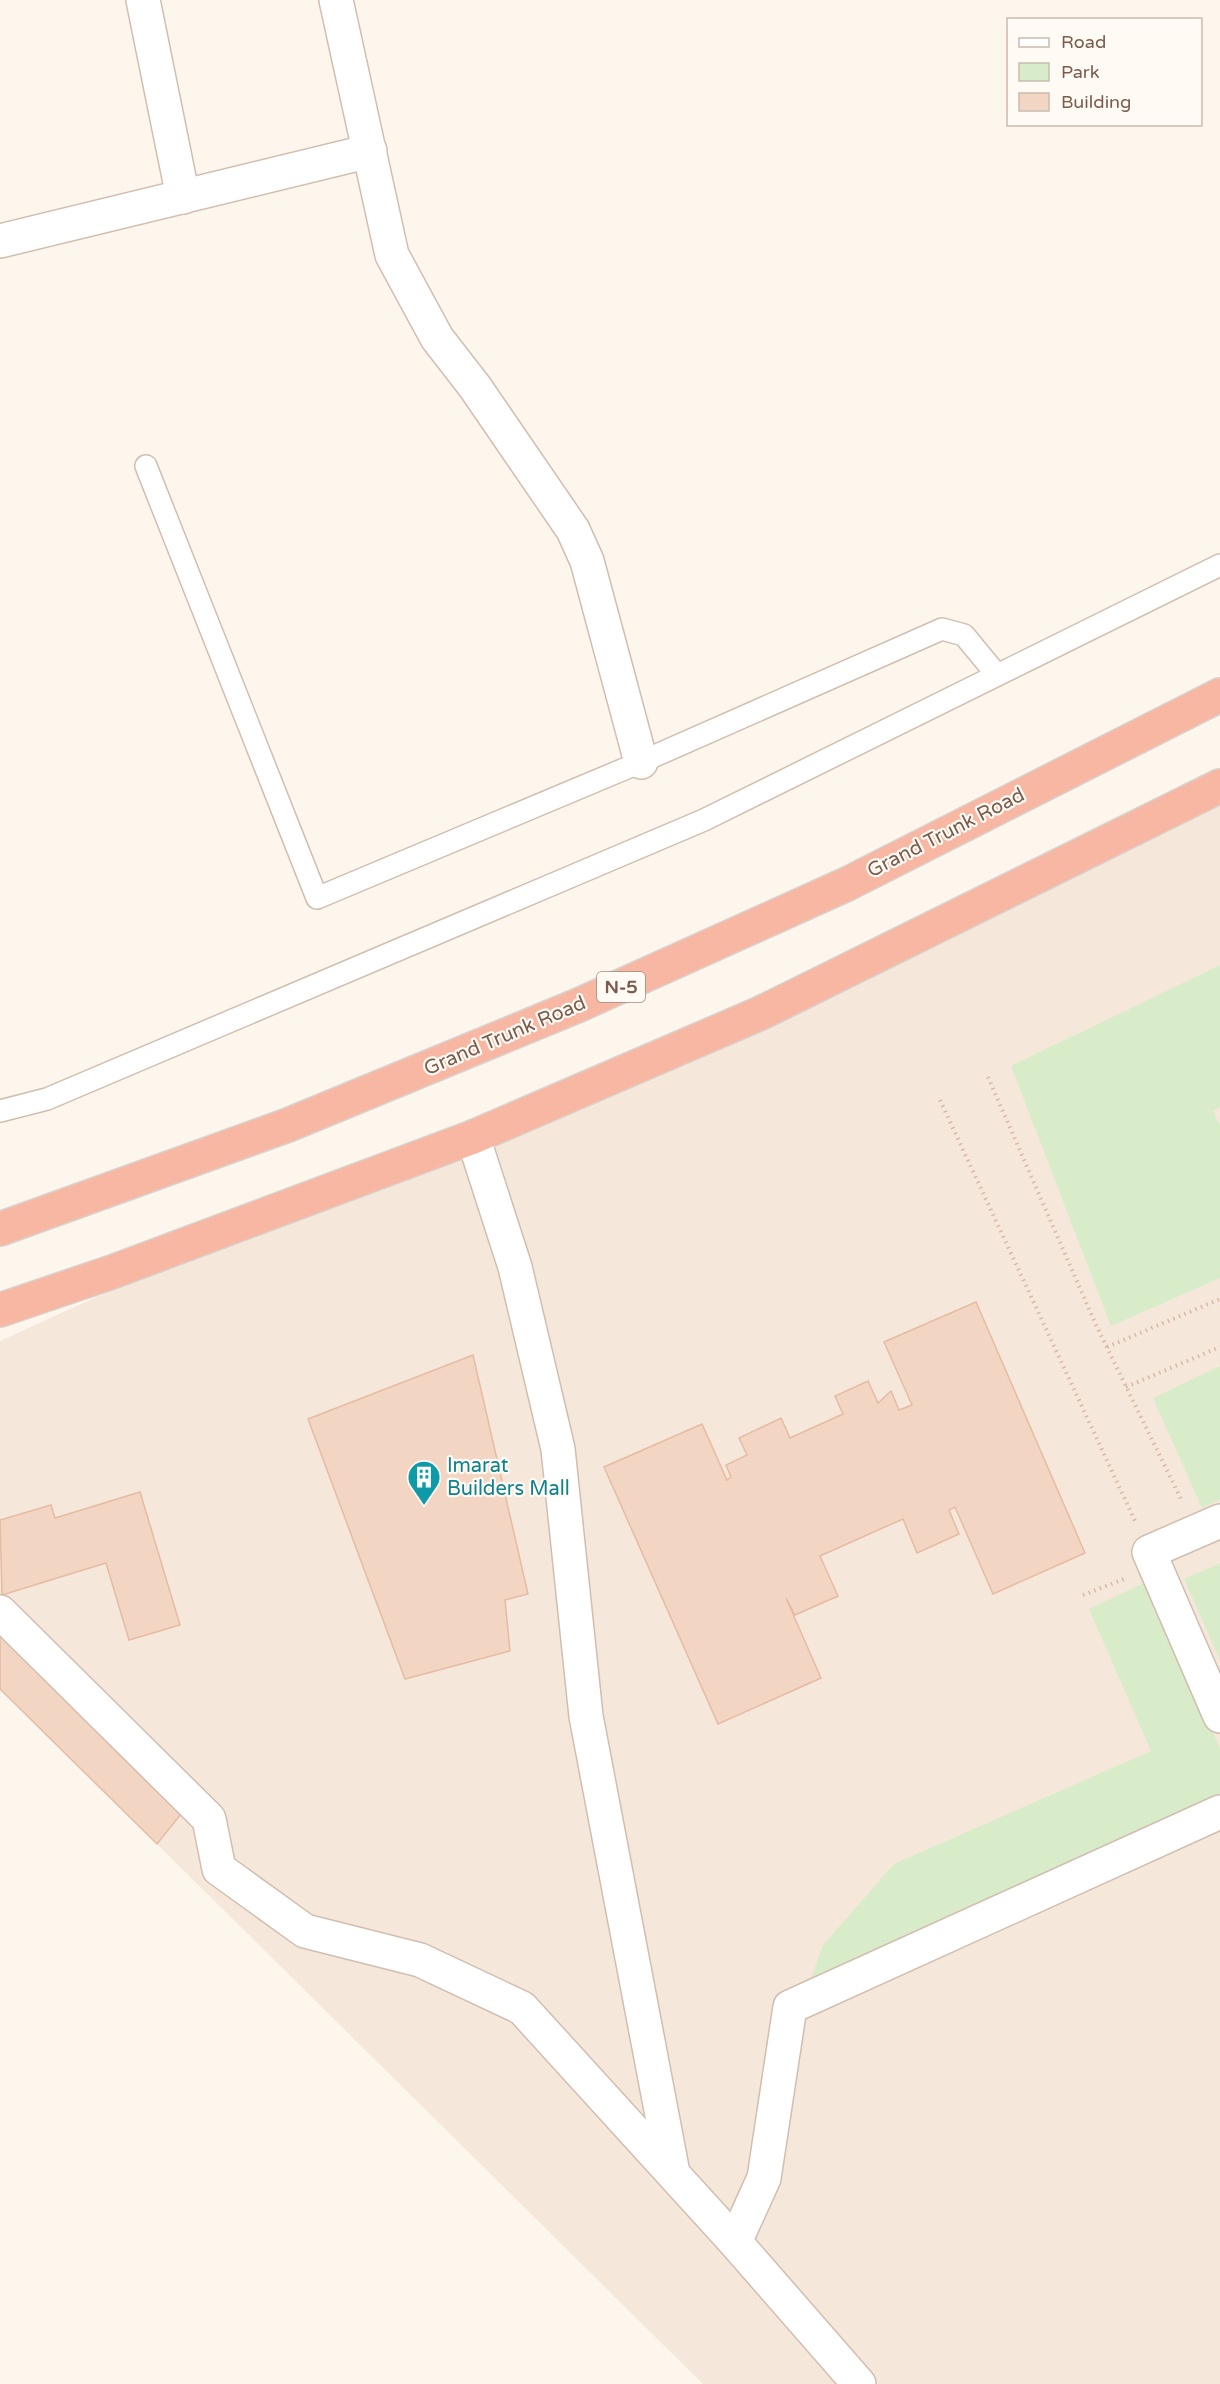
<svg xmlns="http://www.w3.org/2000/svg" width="1220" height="2384" viewBox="0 0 1220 2384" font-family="'Varela Round',sans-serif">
<rect width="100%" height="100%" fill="#fdf6ec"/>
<path fill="#f5e8da" d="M 1220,783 L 1220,2384 L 703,2384 L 0,1689 L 0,1341 Z"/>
<g fill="#d8ecc9">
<path d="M 1220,965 L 1220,1107 L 1213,1111 L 1220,1126 L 1220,1278 L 1111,1326 L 1011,1066 Z"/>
<path d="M 1220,1366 L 1220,1500 L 1202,1508 L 1153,1398 Z"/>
<path d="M 1220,1563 L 1220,1660 L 1184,1579 Z"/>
<path d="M 1150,1580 L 1220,1749 L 1220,1798 L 807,1989 L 823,1945 L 894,1864 L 1151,1751 L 1089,1609 Z"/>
</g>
<g fill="#f3d5c3" stroke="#e6bba3" stroke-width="1.5">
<path d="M 976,1302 L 1085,1553 L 993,1594 L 955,1507 L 949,1510 L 959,1534 L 917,1553 L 903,1519 L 820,1556 L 838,1596 L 795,1615 L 786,1598 L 821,1678 L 718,1724 L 604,1467 L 702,1424 L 727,1480 L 731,1477 L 726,1465 L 747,1455 L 739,1438 L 781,1418 L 790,1438 L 843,1414 L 835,1396 L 868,1381 L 878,1403 L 891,1391 L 899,1410 L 912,1405 L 884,1342 Z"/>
<path d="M 473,1355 L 528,1594 L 505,1600 L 510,1651 L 405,1679 L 308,1419 Z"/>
<path d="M 140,1492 L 180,1625 L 129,1640 L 106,1563 L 2,1595 L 0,1520 L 51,1505 L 55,1518 Z"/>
<path d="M 0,1631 L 185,1809 L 157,1844 L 0,1689 Z"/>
</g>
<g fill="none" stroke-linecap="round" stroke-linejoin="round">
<defs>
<g id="lane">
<path d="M 146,466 L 317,898 L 641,762 L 942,629 L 964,635 L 997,675"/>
<path d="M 0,1111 L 47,1099 L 704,820 L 1220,565"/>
</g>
<g id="street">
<path d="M 143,0 L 183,197"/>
<path d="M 336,0 L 392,255 L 437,338 L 475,387 L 573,530 L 587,561 L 641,762"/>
<path d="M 0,241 L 370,151"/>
<path d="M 473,1137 L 515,1267 L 558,1449 L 586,1716 L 673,2173"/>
<path d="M 1220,1521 L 1149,1552 L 1220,1716"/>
<path d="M 0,1612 L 209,1819 L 219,1869 L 305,1931 L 420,1960 L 522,2008 L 735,2242"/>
<path d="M 859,2384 L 735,2242 L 764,2178 L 790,2007 L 1220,1812"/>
</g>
<g id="highway">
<path d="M 0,1229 L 288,1125 L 579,1005 L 847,884 L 1220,695"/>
<path d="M 0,1310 L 112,1272 L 473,1137 L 761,1013 L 1220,786"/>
</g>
</defs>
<use href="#lane" stroke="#d1beb0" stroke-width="24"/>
<use href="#street" stroke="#d1beb0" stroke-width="36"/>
<use href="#highway" stroke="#dad1cd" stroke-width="36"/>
<g stroke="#d9b8a5" stroke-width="4" stroke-dasharray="1.5 4.5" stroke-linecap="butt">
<path d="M 988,1077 L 1096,1325 L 1181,1499"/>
<path d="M 940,1100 L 1135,1521"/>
<path d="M 1107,1347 L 1220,1299"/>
<path d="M 1126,1387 L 1220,1347"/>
<path d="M 1083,1595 L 1124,1579"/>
</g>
<use href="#lane" stroke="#fff" stroke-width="21"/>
<use href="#street" stroke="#fff" stroke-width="33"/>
<use href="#highway" stroke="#f7b7a3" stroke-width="33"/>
</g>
<defs>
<symbol id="building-pin" viewBox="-11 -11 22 30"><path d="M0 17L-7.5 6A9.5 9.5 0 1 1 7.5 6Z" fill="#0f9aa8" stroke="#fffaf3"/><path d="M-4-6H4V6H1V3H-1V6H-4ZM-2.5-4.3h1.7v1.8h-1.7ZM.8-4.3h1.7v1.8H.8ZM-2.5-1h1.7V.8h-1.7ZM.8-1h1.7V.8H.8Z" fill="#fff"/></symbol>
</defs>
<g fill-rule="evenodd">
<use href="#building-pin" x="405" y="1458" width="38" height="52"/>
</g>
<g text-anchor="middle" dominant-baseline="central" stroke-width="4.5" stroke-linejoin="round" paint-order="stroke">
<rect fill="#fffaf3" stroke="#a28b7f" stroke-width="1.5" x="597" y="972" width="48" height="30" rx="4.5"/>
<g font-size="18" font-weight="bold" fill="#7a5c4d">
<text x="621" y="987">N-5</text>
</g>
<g font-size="20" fill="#7a5c4d" stroke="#fffaf3">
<text transform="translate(946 833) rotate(-27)">Grand Trunk Road</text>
<text transform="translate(505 1036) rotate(-23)">Grand Trunk Road</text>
</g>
<g font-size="20" fill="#0d838f" stroke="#fffaf3" text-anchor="start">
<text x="447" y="1466">Imarat<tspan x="447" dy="23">Builders Mall</tspan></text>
</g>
</g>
<rect x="1007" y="18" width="195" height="108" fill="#fffaf3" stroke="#cabbb1" stroke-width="1.5"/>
<rect x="1019" y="38" width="30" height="9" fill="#ffffff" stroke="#cabbb1" stroke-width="1.5"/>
<text x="1061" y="48" font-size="18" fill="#7a5c4d">Road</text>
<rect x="1019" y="63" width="30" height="18" fill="#d8ecc9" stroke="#cabbb1" stroke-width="1.5"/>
<text x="1061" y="78" font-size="18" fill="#7a5c4d">Park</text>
<rect x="1019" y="93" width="30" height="18" fill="#f3d5c3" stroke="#cabbb1" stroke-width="1.5"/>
<text x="1061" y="108" font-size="18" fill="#7a5c4d">Building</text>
</svg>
